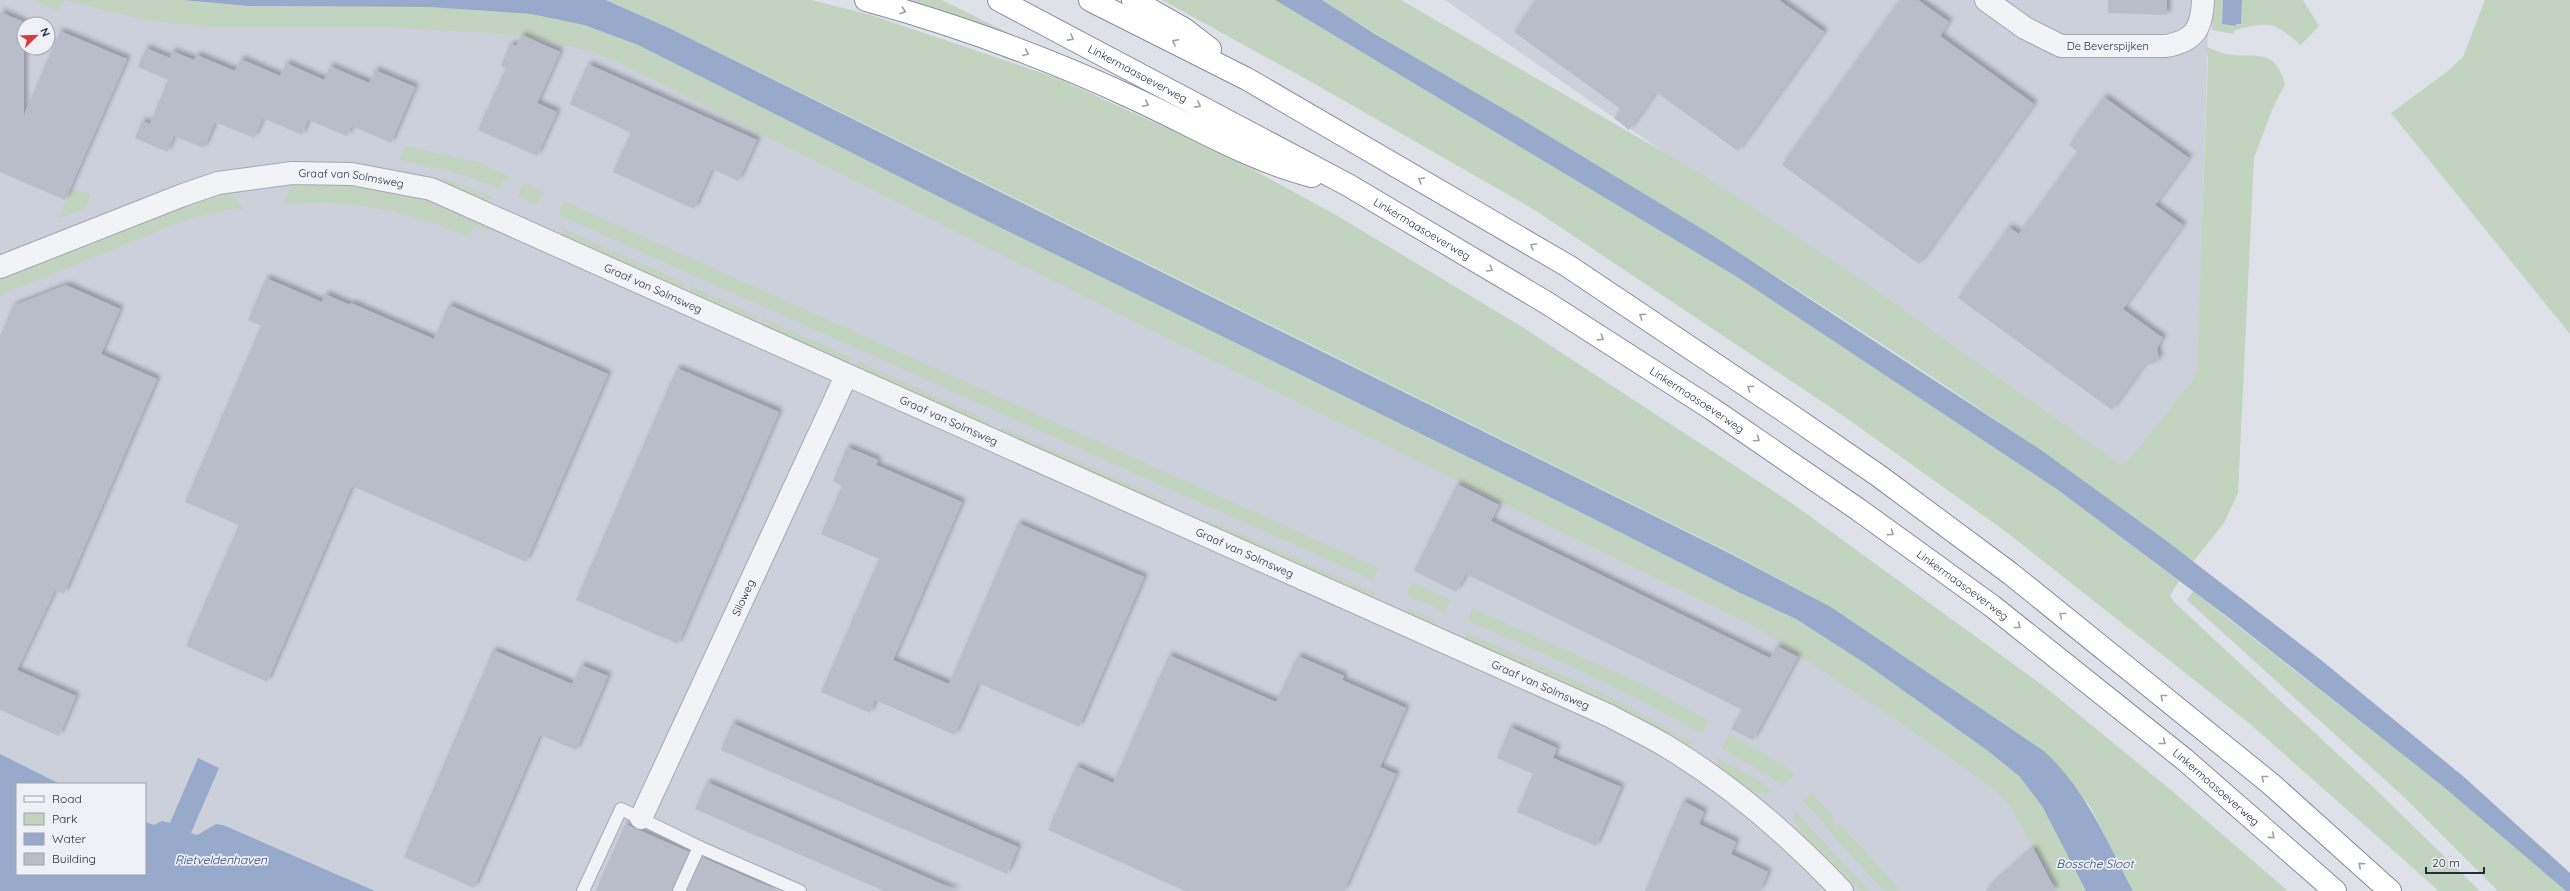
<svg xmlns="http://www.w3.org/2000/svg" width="2570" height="891" viewBox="0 0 2570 891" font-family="Quicksand,sans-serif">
<defs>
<filter id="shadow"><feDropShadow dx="3.5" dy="-3.5" stdDeviation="2" flood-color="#0004"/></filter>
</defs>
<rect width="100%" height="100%" fill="#dfe1e9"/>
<g fill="#ccd0db" fill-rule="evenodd">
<path d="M 0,0 L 101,0 L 580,35 L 1782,627 L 2007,790 L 2060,891 L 0,891 ZM 24,24 L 48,24 L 48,48 L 24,48 ZM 17,784 L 145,784 L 145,874 L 17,874 Z"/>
<path d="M 1445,0 L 2209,0 L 2197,397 L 2123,472 Z"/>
</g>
<g fill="#c2d3bf">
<path d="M 33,0 L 182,0 L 248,6 L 430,7 L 531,14 L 584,25 L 638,45 L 979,217 L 1576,510 L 1740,593 L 1796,619 L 1866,664 L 1988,751 L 2019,776 L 2042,806 L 2086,891 L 2060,891 L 2010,807 L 1994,789 L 1900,722 L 1760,629 L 1163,336 L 630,68 L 594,52 L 528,36 L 387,27 L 207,27 L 142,19 L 64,0 L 58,11 Z"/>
<path d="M 607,0 L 811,0 L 871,15 L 1057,78 L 1226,155 L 1336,215 L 1519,325 L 1793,504 L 2045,687 L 2172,791 L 2288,891 L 2133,891 L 2090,806 L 2044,751 L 1831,607 L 1731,553 L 930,156 L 669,28 Z"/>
<path d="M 892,0 L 942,0 L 1063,60 Z"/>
<path d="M 1162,0 L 1275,0 L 1737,277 L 2058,490 L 2179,581 L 2170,596 L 2175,603 L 2372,786 L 2480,891 L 2439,891 L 2249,723 L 2005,531 L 1845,417 L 1533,209 L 1315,84 Z"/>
<path d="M 1322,0 L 1401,0 L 1586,107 L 1703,175 L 1856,276 L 2121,465 L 2127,462 L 2192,382 L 2197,370 L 2208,57 L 2204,46 C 2210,48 2216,51 2222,53 C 2249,61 2274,43 2285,84 L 2272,110 L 2254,158 L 2238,493 L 2224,523 L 2193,562 C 1992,408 1775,274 1559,142 C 1480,94 1399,50 1322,0 Z"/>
<path d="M 2213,0 L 2223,0 L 2222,24 L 2236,26 L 2236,24 L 2241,24 L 2242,0 L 2303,0 L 2319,26 L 2301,45 C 2272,21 2271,21 2235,30 L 2233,34 L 2212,30 Z"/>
<path d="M 2485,0 L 2570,0 L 2570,334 L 2391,113 L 2448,71 L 2463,57 Z"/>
<path d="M 405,146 L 477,162 L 510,177 L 508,182 L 503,180 L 499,188 L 451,171 L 401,161 L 400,159 Z"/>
<path d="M 399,170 L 451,181 L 493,197 L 486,201 L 458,188 L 398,172 Z"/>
<path d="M 292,183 C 335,183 376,186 417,198 C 442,205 465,217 489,228 L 487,231 L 474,225 L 469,237 C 410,211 348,198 283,205 Z"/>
<path d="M 523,183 L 544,192 L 536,205 L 518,197 Z"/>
<path d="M 71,188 L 90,194 C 89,212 73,213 58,218 Z"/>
<path d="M 227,191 L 245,209 L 225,210 L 183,221 L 0,295 L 0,277 L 164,212 Z"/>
<path d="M 564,201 L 1363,561 L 1379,568 L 1373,580 L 559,215 Z"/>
<path d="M 562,228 L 684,283 L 682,289 L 563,235 Z"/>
<path d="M 691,286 L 756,316 L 754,322 L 688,292 Z"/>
<path d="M 762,318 L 852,358 L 849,365 L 759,324 Z"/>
<path d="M 857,361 L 983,418 L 989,423 L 988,427 L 855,367 Z"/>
<path d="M 1002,427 L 1167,501 L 1161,505 L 997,432 Z"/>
<path d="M 1209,520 L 1375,593 L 1370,597 L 1205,523 Z"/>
<path d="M 1412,582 L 1451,600 L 1445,612 L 1407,595 Z"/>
<path d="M 2193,591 L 2440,784 L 2566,891 L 2498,891 L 2405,798 L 2187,600 Z"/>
<path d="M 1406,607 L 1438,621 L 1430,625 L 1410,616 Z"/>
<path d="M 1472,608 L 1644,685 L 1709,721 L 1701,734 C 1626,689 1548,655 1468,621 Z"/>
<path d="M 1463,631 L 1611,697 L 1695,744 L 1688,746 C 1618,705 1541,673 1467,640 Z"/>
<path d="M 1729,733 C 1752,747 1774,758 1795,774 L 1782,786 C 1764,769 1741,763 1722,748 Z"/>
<path d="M 1717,758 L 1758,780 L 1773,792 C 1752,799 1732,777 1717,766 Z"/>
<path d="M 1811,793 L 1835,819 L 1832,822 L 1836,827 L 1840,824 L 1900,890 L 1885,891 L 1838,842 L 1815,812 L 1802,801 Z"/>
<path d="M 1795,811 L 1869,891 L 1861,891 L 1801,833 L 1794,818 Z"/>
</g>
<g fill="#98aacb">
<path d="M 182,0 L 606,0 L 669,28 L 1731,554 L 1831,607 L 2044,751 C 2086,790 2107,841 2133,891 L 2086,891 L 2042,806 L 2019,776 L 1988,751 L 1866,664 L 1796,619 L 1740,593 L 1576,510 L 979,217 L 638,45 L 584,25 L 531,14 L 429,7 L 248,6 Z"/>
<path d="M 1275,0 L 1322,0 L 1375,34 L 1516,116 L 1712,235 L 2041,450 L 2164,539 L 2321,660 L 2464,777 L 2570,873 L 2570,891 L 2566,891 L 2440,784 L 2229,618 L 2058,490 L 1737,277 Z"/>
<path d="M 2223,0 L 2242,0 L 2241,24 L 2236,24 L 2236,26 L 2222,24 Z"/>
<path d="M 0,754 L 60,784 L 17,784 L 17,874 L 145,874 L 145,822 L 154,825 L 162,821 L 170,823 L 198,758 L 219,768 L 191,833 L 197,835 L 216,824 L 223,825 L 375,891 L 0,891 Z"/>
</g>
<g fill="#b9bcc9" filter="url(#shadow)">
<path d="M 1536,0 L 1779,0 L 1824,32 L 1738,151 L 1656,92 L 1629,130 L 1614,118 L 1621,109 L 1514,32 Z"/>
<path d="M 1900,0 L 1918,0 L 1949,22 L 1940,36 L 2034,104 L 1919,264 L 1782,165 Z"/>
<path d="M 2108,0 L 2167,0 L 2167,15 L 2108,13 Z"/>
<path d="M 0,12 L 24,22 L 24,115 L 60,31 L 127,59 L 65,200 L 0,172 Z"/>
<path d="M 522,35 L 560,52 L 537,103 L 557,112 L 537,156 L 478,130 L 506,68 L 501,66 L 510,44 L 516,46 Z"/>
<path d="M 146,48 L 170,58 L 172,51 L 194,60 L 197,55 L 235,71 L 241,59 L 280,76 L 286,63 L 324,80 L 330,66 L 369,83 L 375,70 L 415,87 L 391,143 L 352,126 L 347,136 L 308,120 L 302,135 L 263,118 L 254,138 L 215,122 L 204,148 L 174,136 L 167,152 L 135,138 L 142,121 L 150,124 L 168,80 L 138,67 Z"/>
<path d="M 588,64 L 757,140 L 738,181 L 712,169 L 694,209 L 613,172 L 631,133 L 570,104 Z"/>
<path d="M 2104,97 L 2189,158 L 2155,205 L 2183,225 L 2123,309 L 2163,338 L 2157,348 L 2159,358 L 2155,363 L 2144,365 L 2112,410 L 1958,298 L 2009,227 L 2019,234 L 2078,152 L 2069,145 Z"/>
<path d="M 266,278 L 322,302 L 325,294 L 350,305 L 351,303 L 434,339 L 449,305 L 608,374 L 526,562 L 352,486 L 267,682 L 186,646 L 239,525 L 185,502 L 261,326 L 248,320 Z"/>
<path d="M 66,285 L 120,309 L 101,354 L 157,379 L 64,594 L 55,590 L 17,670 L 76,696 L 59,736 L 0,710 L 0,336 L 13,306 Z"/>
<path d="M 677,368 L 779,412 L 678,644 L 576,600 Z"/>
<path d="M 847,447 L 878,460 L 876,465 L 962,502 L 893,660 L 949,684 L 1018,523 L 1144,577 L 1079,727 L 978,683 L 955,735 L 875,700 L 870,713 L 821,692 L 879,559 L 821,534 L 842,486 L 833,481 Z"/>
<path d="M 1457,484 L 1499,505 L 1491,521 L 1770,658 L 1777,646 L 1798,657 L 1753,740 L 1731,729 L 1742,710 L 1707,692 L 1466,574 L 1456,592 L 1414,571 Z"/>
<path d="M 493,650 L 572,684 L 581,665 L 608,676 L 576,750 L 540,735 L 474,888 L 404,857 Z"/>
<path d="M 1169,655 L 1276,702 L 1298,656 L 1344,676 L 1342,680 L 1406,708 L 1380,767 L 1396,774 L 1344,891 L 1185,891 L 1048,830 L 1076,766 L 1113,783 Z"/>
<path d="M 732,723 L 1018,847 L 1007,874 L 721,750 Z"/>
<path d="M 1510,727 L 1557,748 L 1553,758 L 1621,787 L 1596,846 L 1517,812 L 1533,774 L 1497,758 Z"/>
<path d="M 707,782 L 958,891 L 884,891 L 695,809 Z"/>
<path d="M 1683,801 L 1704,812 L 1699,824 L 1736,842 L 1731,854 L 1768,872 L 1760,891 L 1645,891 Z"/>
<path d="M 625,824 L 689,852 L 672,891 L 596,891 Z"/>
<path d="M 2033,848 L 2056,891 L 1985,891 L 2025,855 Z"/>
<path d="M 702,858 L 708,860 L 779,891 L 687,891 Z"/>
</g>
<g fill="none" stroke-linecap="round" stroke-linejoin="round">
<defs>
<g id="service">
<path d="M 583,891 L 621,809 L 699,847 L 800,891"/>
<path d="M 679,891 L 699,847"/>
</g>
<g id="minor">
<path id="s1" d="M 1986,0 L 2025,28 L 2061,46 L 2166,46 C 2195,41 2202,28 2203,0"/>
<path id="s2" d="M 0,267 L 183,195 L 218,183 L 292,173 L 352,174 L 431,189 L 1610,716 C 1628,726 1648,735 1666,746 C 1731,785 1790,836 1842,891"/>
<path id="s3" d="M 641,818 L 846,376"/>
</g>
<g id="motorway">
<path d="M 866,0 C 957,25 1047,58 1133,98 C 1192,125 1249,160 1312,176"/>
<path id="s4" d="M 999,0 L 1348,185 L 1547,303 L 1712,409 L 1859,510 L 1992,606 L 2184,759 L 2335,891"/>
<path d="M 1090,0 L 1247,79 L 1568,266 L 1783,410 L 1879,476 L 2011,574 L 2271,784 L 2390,891"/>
<path d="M 1133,0 L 1184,29 L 1210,49"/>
</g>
</defs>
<use href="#service" stroke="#a4a7b3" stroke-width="14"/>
<use href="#minor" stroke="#a4a7b3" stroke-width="24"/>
<use href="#motorway" stroke="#858ca0" stroke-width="24"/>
<use href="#service" stroke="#f1f3f7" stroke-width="12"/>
<use href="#minor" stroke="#f1f3f7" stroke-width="22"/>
<use href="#motorway" stroke="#fff" stroke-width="22"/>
</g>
<defs><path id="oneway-chevron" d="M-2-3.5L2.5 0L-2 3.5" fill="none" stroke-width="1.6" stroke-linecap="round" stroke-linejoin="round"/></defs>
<g stroke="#9ea0a9">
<use href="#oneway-chevron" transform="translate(903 11) rotate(18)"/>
<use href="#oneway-chevron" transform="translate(1071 38) rotate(28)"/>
<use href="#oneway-chevron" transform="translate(1175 42) rotate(-153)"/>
<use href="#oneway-chevron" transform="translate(1026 53) rotate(23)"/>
<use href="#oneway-chevron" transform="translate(1146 104) rotate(25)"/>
<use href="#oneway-chevron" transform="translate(1198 105) rotate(28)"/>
<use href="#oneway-chevron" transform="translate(1421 180) rotate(-150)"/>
<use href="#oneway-chevron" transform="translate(1533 246) rotate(-150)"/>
<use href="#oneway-chevron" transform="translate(1490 269) rotate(31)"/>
<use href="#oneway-chevron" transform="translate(1642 316) rotate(-146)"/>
<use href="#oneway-chevron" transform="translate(1601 338) rotate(33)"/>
<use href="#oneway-chevron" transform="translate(1750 388) rotate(-146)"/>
<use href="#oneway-chevron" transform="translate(1757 439) rotate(35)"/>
<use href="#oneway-chevron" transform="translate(1891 533) rotate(36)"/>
<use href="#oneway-chevron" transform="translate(2062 615) rotate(-141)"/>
<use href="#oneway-chevron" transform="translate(2018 626) rotate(38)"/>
<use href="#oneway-chevron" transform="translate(2163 697) rotate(-141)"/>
<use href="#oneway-chevron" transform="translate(2163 742) rotate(38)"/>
<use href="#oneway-chevron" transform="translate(2264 778) rotate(-141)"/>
<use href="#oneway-chevron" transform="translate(2272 836) rotate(41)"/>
<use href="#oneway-chevron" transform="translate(2361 865) rotate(-138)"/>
</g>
<g text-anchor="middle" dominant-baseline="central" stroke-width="3.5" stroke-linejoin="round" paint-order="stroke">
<g font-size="11" fill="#272d40" stroke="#eef0f6">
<text stroke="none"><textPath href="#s1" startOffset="135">De Beverspijken</textPath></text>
<text stroke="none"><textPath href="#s4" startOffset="157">Linkermaasoeverweg</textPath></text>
<text stroke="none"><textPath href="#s2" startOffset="368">Graaf van Solmsweg</textPath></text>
<text stroke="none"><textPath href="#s4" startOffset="481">Linkermaasoeverweg</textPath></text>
<text stroke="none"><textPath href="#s2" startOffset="692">Graaf van Solmsweg</textPath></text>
<text stroke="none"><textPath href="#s4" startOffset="805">Linkermaasoeverweg</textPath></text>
<text stroke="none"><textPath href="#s2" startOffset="1016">Graaf van Solmsweg</textPath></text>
<text stroke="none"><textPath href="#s2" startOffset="1340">Graaf van Solmsweg</textPath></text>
<text stroke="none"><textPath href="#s4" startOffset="1129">Linkermaasoeverweg</textPath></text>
<text stroke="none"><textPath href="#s3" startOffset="243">Siloweg</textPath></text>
<text stroke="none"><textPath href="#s2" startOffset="1664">Graaf van Solmsweg</textPath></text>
<text stroke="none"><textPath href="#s4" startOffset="1453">Linkermaasoeverweg</textPath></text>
</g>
<g font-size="12" font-style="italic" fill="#2f4576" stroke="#eef0f6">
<text x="221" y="859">Rietveldenhaven</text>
<text x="2095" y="863">Bossche Sloot</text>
</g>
</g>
<rect x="16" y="783" width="130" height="92" fill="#eef0f6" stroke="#9ea2ad"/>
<rect x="24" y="796" width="20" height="6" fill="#f1f3f7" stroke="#9ea2ad"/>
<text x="52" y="803" font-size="12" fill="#272d40">Road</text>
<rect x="24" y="813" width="20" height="12" fill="#c2d3bf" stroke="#9ea2ad"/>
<text x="52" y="823" font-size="12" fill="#272d40">Park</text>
<rect x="24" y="833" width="20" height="12" fill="#98aacb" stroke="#9ea2ad"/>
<text x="52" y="843" font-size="12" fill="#272d40">Water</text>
<rect x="24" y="853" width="20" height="12" fill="#b9bcc9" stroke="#9ea2ad"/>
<text x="52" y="863" font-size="12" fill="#272d40">Building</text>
<g transform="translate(36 36) rotate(67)"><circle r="19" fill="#eef0f6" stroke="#9ea2ad"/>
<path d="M0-3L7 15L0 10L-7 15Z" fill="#d43d40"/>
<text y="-6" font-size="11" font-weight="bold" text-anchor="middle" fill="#272d40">N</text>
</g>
<path d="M2426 867v6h58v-6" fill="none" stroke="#272d40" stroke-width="2"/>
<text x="2432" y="867" font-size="12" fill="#272d40" stroke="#eef0f6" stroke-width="3" paint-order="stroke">20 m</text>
</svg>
